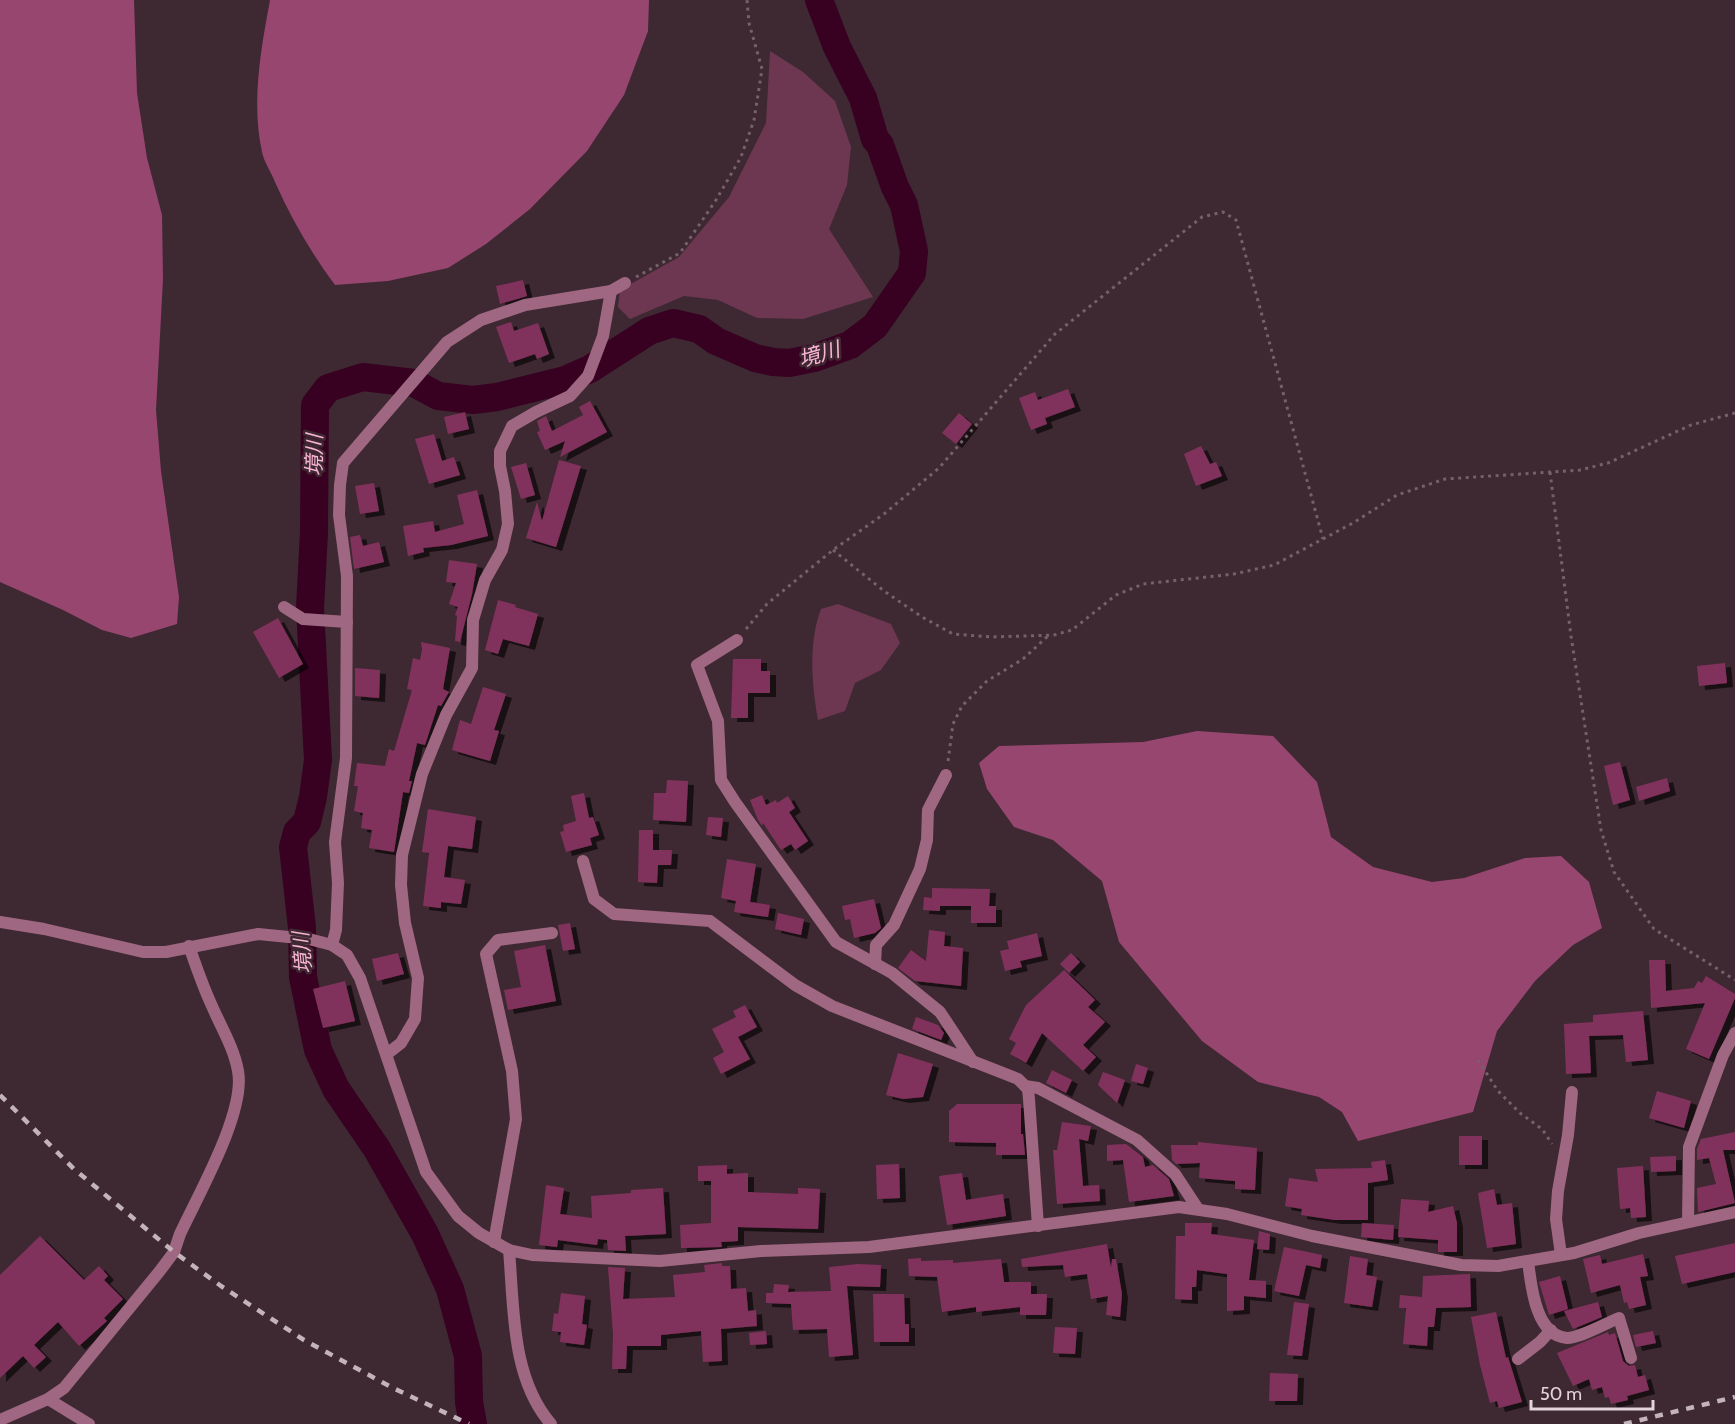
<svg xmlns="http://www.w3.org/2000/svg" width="1735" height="1424" viewBox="0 0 1735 1424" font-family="Cabin,'Noto Sans JP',sans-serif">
<defs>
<filter id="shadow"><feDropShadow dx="6" dy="4" stdDeviation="0" flood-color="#0009"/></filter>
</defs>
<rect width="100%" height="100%" fill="#3e2832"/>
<g fill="#6d3752">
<path d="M 770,51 L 803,72 L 835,101 L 851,147 L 847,185 L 829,229 L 873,297 L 803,319 L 757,318 L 718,300 L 684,296 L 630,319 L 618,307 L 620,290 L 679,257 L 729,197 L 766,123 Z"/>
<path d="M 838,604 L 891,624 L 900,643 L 881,670 L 855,683 L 845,711 L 818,720 C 812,685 808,643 821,609 Z"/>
</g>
<g fill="#974670">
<path d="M 0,0 L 134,0 L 137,93 L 147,158 L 162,215 L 163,279 L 156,410 L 161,471 L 179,597 L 177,624 L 131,638 L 102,630 L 63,610 L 0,582 Z"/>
<path d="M 270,0 L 649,0 L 648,31 L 624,95 L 587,151 L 530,209 L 486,244 L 448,268 L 388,281 L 335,285 C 311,253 291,218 275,182 C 271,172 264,162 262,152 C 251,102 261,49 270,0 Z"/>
<path d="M 1197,731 L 1273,736 L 1317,782 L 1331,837 L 1373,867 L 1432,882 L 1464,878 L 1525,858 L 1561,856 L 1589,882 L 1602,928 L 1573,945 L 1535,981 L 1497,1031 L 1473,1112 L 1358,1141 L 1342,1112 L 1319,1097 L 1258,1082 L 1202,1041 L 1119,942 L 1102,881 L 1053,840 L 1014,827 L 987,789 L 979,763 L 999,746 L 1143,742 Z"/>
</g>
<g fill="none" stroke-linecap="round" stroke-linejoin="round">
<path stroke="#380021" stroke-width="28" d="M 473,1424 L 469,1402 L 468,1356 L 450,1289 L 425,1234 L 377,1149 L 336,1089 L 318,1050 L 303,977 L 302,928 L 293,847 L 297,832 L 307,822 L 313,797 L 318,760 L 310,608 L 314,532 L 315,405 L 328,388 L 363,377 L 414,383 L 438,396 L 473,400 L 497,397 L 565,380 L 590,369 L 649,331 L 673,323 L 699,329 L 716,341 L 755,358 L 773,362 L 789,363 L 814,358 L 850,345 L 875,326 L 912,273 L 914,251 L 904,205 L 895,187 L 880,145 L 875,139 L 863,98 L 837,47 L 819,0"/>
</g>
<g fill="#81325c" filter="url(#shadow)">
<path d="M 523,280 L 527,296 L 500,304 L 496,286 Z"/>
<path d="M 511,322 L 514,331 L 538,323 L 549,354 L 537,359 L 535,354 L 509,363 L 496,327 Z"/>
<path d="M 1068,389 L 1075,407 L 1045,418 L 1047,424 L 1031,430 L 1019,398 L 1035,392 L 1038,400 Z"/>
<path d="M 590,401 L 607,432 L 560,457 L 565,441 L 545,450 L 537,432 L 540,431 L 537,421 L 546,416 L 552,431 L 583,415 L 579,407 Z"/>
<path d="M 465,412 L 469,429 L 448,434 L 444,417 Z"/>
<path d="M 959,413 L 972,424 L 956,444 L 942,433 Z"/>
<path d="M 434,434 L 442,461 L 454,457 L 460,475 L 429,484 L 415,439 Z"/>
<path d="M 1201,446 L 1210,464 L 1216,462 L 1222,476 L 1196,486 L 1184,454 Z"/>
<path d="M 559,460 L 581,466 L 556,547 L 526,538 L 537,502 L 542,521 Z"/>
<path d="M 526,463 L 535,495 L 521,499 L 511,467 Z"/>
<path d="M 374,483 L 379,511 L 360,514 L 355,486 Z"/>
<path d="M 477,490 L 488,536 L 451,545 L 423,548 L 424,552 L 408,556 L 403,526 L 433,521 L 435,532 L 464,524 L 457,495 Z"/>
<path d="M 360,535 L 363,546 L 379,542 L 384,562 L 354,569 L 350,537 Z"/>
<path d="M 449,560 L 477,564 L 472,594 L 460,642 L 455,641 L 457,616 L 455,615 L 458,607 L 449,604 L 456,583 L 446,582 Z"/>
<path d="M 498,600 L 516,605 L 515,607 L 538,614 L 529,646 L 503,639 L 498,654 L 485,650 Z"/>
<path d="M 278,618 L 303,664 L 279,678 L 253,632 Z"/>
<path d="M 421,642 L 450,648 L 443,689 L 449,692 L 441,706 L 438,705 L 425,745 L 417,743 L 409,781 L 412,781 L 409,793 L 403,792 L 394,852 L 369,848 L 372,830 L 361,828 L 363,813 L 354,811 L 358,786 L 354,786 L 357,763 L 385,766 L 389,749 L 394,751 L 412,690 L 407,689 L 413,658 L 420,660 L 422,650 Z"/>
<path d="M 733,659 L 761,659 L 761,671 L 770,671 L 770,693 L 748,693 L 748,718 L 731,718 Z"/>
<path d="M 1725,663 L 1727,683 L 1699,686 L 1697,666 Z"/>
<path d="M 355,668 L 380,670 L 379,698 L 355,696 Z"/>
<path d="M 483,687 L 506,694 L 494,730 L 499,731 L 490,761 L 452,750 L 460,720 L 471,724 Z"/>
<path d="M 1620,762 L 1630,800 L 1613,805 L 1604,766 Z"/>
<path d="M 1667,778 L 1670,791 L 1639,801 L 1636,787 Z"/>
<path d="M 667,780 L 688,781 L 686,822 L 653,820 L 654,793 L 666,793 Z"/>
<path d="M 584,793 L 589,818 L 593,817 L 599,835 L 590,838 L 592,845 L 566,852 L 560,832 L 564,831 L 563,825 L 576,821 L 571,796 Z"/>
<path d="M 762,795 L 766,805 L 776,800 L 777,803 L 788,796 L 795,808 L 789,812 L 808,841 L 795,850 L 791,844 L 781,850 L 763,823 L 762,826 L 758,820 L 750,800 Z"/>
<path d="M 428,809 L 476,817 L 472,849 L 448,846 L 444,877 L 465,880 L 461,904 L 441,902 L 441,908 L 423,906 L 429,853 L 422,852 Z"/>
<path d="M 708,817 L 723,818 L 721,837 L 706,835 Z"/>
<path d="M 639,830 L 653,830 L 653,850 L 672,850 L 671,865 L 658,865 L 657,883 L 638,882 Z"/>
<path d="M 727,859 L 756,864 L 750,902 L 770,905 L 768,917 L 734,912 L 736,901 L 721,898 Z"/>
<path d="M 932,888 L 990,889 L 989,906 L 996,906 L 996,923 L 971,923 L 971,906 L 940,906 L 940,911 L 923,910 L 924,897 L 932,898 Z"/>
<path d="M 874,899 L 881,928 L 875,933 L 854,938 L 850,919 L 845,920 L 842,906 Z"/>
<path d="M 778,913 L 804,919 L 801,935 L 775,929 Z"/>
<path d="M 570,923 L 575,949 L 563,951 L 558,925 Z"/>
<path d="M 929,930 L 945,932 L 944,946 L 963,948 L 961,986 L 915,981 L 898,968 L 911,950 L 926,961 Z"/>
<path d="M 1037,933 L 1042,956 L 1020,961 L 1022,967 L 1005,971 L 1000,951 L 1009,949 L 1007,941 Z"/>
<path d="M 545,945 L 556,1001 L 508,1010 L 504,990 L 521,987 L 514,951 Z"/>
<path d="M 398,953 L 404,974 L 377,981 L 372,959 Z"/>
<path d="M 1071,953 L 1080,962 L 1069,973 L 1060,964 Z"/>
<path d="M 1649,960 L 1665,960 L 1666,991 L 1694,988 L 1698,981 L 1702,983 L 1706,976 L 1735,994 L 1735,998 L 1709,1059 L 1686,1049 L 1705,1003 L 1651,1008 Z"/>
<path d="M 1064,970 L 1095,1000 L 1088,1007 L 1105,1022 L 1083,1045 L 1096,1057 L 1083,1071 L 1042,1033 L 1026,1063 L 1010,1054 L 1016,1043 L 1009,1039 L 1026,1005 Z"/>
<path d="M 345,981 L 355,1021 L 323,1028 L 313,989 Z"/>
<path d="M 745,1005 L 757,1027 L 738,1037 L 750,1059 L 721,1074 L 713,1058 L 724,1052 L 712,1029 L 736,1017 L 733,1011 Z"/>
<path d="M 1643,1011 L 1648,1060 L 1626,1062 L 1623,1035 L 1589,1036 L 1591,1073 L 1566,1074 L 1564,1024 L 1593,1022 L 1593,1015 Z"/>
<path d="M 916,1017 L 938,1025 L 944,1033 L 941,1040 L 912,1029 Z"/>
<path d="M 898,1053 L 933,1064 L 923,1097 L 903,1099 L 886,1095 Z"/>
<path d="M 1136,1064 L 1148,1068 L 1143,1084 L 1131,1081 Z"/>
<path d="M 1052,1070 L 1072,1080 L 1066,1093 L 1046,1083 Z"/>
<path d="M 1103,1072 L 1125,1080 L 1117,1103 L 1098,1085 Z"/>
<path d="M 1657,1091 L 1691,1101 L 1684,1128 L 1649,1118 Z"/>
<path d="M 957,1104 L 1021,1104 L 1021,1134 L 1023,1134 L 1025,1155 L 996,1155 L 996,1143 L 949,1142 L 949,1111 Z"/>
<path d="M 1062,1122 L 1091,1126 L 1088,1141 L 1079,1139 L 1083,1186 L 1099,1185 L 1100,1201 L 1057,1204 L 1053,1150 L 1057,1150 Z"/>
<path d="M 1735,1132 L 1735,1150 L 1723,1150 L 1735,1203 L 1698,1212 L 1697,1188 L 1716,1184 L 1709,1158 L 1697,1160 L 1697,1149 L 1701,1139 Z"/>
<rect x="1459" y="1136" width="23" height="29"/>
<path d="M 1198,1142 L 1257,1148 L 1255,1190 L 1235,1189 L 1235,1181 L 1199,1178 L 1200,1163 L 1176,1164 L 1172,1160 L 1171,1145 L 1198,1145 Z"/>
<path d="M 1126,1144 L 1143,1157 L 1145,1167 L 1153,1165 L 1169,1179 L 1174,1196 L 1129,1202 L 1123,1160 L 1107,1161 L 1107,1145 Z"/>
<path d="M 1676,1156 L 1676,1171 L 1651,1172 L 1650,1157 Z"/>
<path d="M 1385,1160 L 1388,1180 L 1368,1183 L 1368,1220 L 1335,1220 L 1301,1215 L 1302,1209 L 1285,1206 L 1289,1178 L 1318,1182 L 1315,1169 L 1372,1168 L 1371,1162 Z"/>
<path d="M 899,1164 L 900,1198 L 877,1199 L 876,1165 Z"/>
<path d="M 727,1165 L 727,1174 L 748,1173 L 748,1192 L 798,1194 L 798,1188 L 820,1189 L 818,1229 L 738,1227 L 738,1241 L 721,1242 L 722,1247 L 681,1248 L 680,1225 L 711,1223 L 711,1181 L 698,1181 L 698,1166 Z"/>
<path d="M 1643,1166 L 1646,1217 L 1631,1218 L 1630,1208 L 1620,1209 L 1617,1168 Z"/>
<path d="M 962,1173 L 966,1200 L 1003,1194 L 1006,1216 L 947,1225 L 939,1176 Z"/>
<path d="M 546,1185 L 564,1188 L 560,1214 L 592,1218 L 591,1196 L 631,1193 L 631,1190 L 663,1188 L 666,1234 L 625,1236 L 626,1251 L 608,1250 L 607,1240 L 598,1239 L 597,1245 L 558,1240 L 557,1247 L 539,1245 Z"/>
<path d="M 1494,1189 L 1497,1205 L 1512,1203 L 1516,1244 L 1487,1248 L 1478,1193 Z"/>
<path d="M 1401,1199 L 1429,1201 L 1428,1212 L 1453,1206 L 1457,1223 L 1457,1252 L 1438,1252 L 1438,1240 L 1398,1237 Z"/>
<path d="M 1185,1223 L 1212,1223 L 1211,1234 L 1254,1240 L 1249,1280 L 1266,1281 L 1266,1298 L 1244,1296 L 1244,1310 L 1227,1311 L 1227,1274 L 1197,1270 L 1196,1287 L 1192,1287 L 1192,1300 L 1175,1299 L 1176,1236 L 1185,1236 Z"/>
<path d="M 1362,1223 L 1394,1225 L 1393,1240 L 1361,1237 Z"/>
<path d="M 1259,1231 L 1270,1234 L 1269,1250 L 1257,1249 Z"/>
<path d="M 40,1236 L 84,1280 L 99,1266 L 108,1276 L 104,1280 L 123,1299 L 104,1318 L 107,1321 L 79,1346 L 58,1322 L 34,1345 L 46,1357 L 34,1368 L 23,1356 L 0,1378 L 0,1275 Z"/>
<path d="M 1735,1243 L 1735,1272 L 1682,1284 L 1675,1256 Z"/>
<path d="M 1107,1244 L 1111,1268 L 1112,1259 L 1116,1259 L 1122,1294 L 1120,1317 L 1106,1315 L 1108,1296 L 1091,1299 L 1087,1274 L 1065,1277 L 1063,1265 L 1022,1267 L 1021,1259 Z"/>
<path d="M 1284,1247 L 1322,1255 L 1320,1268 L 1306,1265 L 1299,1296 L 1274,1291 Z"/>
<path d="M 1643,1254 L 1648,1276 L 1640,1277 L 1646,1305 L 1629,1309 L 1627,1302 L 1624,1303 L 1620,1285 L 1591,1293 L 1583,1259 L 1600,1255 L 1602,1264 Z"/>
<path d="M 1350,1256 L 1368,1259 L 1366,1275 L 1377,1277 L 1372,1307 L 1344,1303 Z"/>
<path d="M 921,1258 L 921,1261 L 953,1260 L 953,1263 L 1001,1259 L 1004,1282 L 1031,1282 L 1031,1294 L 1047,1294 L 1046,1315 L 1020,1315 L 1020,1307 L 976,1312 L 976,1307 L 942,1312 L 937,1277 L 909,1276 L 908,1259 Z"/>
<path d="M 722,1263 L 722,1266 L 730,1266 L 731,1289 L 746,1288 L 748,1311 L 756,1310 L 757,1326 L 721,1329 L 722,1361 L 703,1362 L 701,1331 L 661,1335 L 661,1346 L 627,1346 L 626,1369 L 612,1369 L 613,1334 L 608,1267 L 625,1268 L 623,1299 L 675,1297 L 673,1275 L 705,1272 L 704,1265 Z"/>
<path d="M 858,1264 L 881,1265 L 880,1287 L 847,1286 L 853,1355 L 829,1357 L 827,1329 L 793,1330 L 791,1304 L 766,1303 L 766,1293 L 773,1293 L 774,1284 L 789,1285 L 788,1292 L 831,1291 L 829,1267 Z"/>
<path d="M 1470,1274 L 1471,1307 L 1436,1308 L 1434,1327 L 1428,1327 L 1427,1346 L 1403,1344 L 1406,1308 L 1399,1308 L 1400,1295 L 1422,1297 L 1423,1276 Z"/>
<path d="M 1560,1276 L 1568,1309 L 1549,1315 L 1539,1282 Z"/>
<path d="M 561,1293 L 585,1296 L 582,1324 L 587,1325 L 584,1345 L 560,1342 L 561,1332 L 552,1331 L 554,1313 L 558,1314 Z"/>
<path d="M 873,1294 L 904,1294 L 905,1324 L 909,1324 L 909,1342 L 874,1342 Z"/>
<path d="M 1294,1302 L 1309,1304 L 1302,1356 L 1287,1355 Z"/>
<path d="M 1598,1302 L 1602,1317 L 1573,1329 L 1564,1311 Z"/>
<path d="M 1496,1312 L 1506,1358 L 1508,1357 L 1522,1402 L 1499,1408 L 1497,1401 L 1490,1403 L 1480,1365 L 1471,1317 Z"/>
<path d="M 1055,1327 L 1077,1328 L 1075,1354 L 1053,1353 Z"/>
<path d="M 766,1331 L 767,1344 L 750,1345 L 749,1333 Z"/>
<path d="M 1653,1331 L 1656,1343 L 1636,1347 L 1633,1335 Z"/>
<path d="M 1608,1332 L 1609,1335 L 1615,1333 L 1623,1361 L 1629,1366 L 1635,1365 L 1638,1377 L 1645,1375 L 1649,1390 L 1627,1396 L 1628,1400 L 1611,1404 L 1609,1397 L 1605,1398 L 1602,1387 L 1592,1390 L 1589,1379 L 1573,1386 L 1557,1353 Z"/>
<path d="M 1270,1373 L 1298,1374 L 1297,1401 L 1269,1401 Z"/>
</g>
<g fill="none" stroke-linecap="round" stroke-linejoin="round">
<g stroke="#75616a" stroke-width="3" stroke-dasharray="3 4.5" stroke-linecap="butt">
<path d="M 636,277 L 680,253 L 716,200 L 741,157 L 754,120 L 762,69 L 749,23 L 747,0"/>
<path d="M 1550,472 L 1571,636 L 1601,830 L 1614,872 L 1654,929 L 1735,980"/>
<path d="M 833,550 L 884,591 L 922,617 L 953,634 L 992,637 L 1054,635 L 1072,630 L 1116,595 L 1143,584 L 1234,574 L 1274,565 L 1353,523 L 1397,495 L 1445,479 L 1580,470 L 1608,463 L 1691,425 L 1735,413"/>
<path d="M 746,629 L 767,604 L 833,550 L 884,514 L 939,468 L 1055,334 L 1202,217 L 1223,212 L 1236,220 L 1323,539"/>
<path d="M 948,761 L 953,724 L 962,706 L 987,681 L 1023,659 L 1049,635"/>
<path d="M 1478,1060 L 1498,1091 L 1520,1113 L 1542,1129 L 1552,1144"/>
</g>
<g stroke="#9f6781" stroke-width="12">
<path d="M 284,607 L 303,619 L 347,622"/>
<path d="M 737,640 L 697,665 L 718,721 L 721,780 L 735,802 L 836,942 L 892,973 L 940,1012 L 973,1062"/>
<path d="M 583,861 L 594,899 L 614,914 L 710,921 L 795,985 L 832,1006 L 1018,1079 L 1028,1089 L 1029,1099 L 1038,1226"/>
<path d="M 0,922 L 44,929 L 143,952 L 166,952 L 258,934 L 309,939 L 332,945 L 347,955 L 360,978 L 426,1172 L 458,1216 L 479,1233 L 509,1250 L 532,1255 L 660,1261 L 761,1251 L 869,1247 L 1179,1207 L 1227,1214 L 1312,1236 L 1461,1265 L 1498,1266 L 1574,1253 L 1639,1233 L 1735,1212"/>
<path d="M 332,945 L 336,930 L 338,883 L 335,842 L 346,758 L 347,576 L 339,515 L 340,485 L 343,463 L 447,342 L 481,320 L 525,305 L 611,291 L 625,283"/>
<path d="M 875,964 L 876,945 L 894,925 L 920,869 L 927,840 L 928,810 L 946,775"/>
<path d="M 387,1054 L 401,1043 L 415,1019 L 418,978 L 405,923 L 401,885 L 402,855 L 422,774 L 446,715 L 472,668 L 473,620 L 485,580 L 502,550 L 508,524 L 505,491 L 500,466 L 500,451 L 512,426 L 536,412 L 570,396 L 588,376 L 603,336 L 611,291"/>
<path d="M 1025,1086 L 1038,1088 L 1137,1140 L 1175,1174 L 1198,1209"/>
<path d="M 1688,1222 L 1689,1147 L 1723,1055 L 1735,1033"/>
<path d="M 494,1242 L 516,1119 L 512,1071 L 486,954 L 498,940 L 552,933"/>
<path d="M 509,1250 C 514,1308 511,1378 551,1424"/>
<path d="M 1561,1255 L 1556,1219 L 1558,1191 L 1568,1135 L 1572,1092"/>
<path d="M 1528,1261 C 1531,1284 1535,1336 1567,1338 C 1580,1338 1606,1323 1619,1318 L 1631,1358"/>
<path d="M 1518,1359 L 1540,1342 L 1551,1330"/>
<path d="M 48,1399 L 89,1424"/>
<path d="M 0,1420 L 48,1399 L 64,1388 L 159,1272 L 174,1252 L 180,1234 C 198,1195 246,1112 238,1071 C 234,1048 221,1027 212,1006 C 203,987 196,966 189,946"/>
</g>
<g stroke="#c3b3ba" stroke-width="4.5" stroke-dasharray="8 8" stroke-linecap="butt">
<path d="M 0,1095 L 74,1169 L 174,1252 L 221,1286 L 304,1340 L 393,1388 L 469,1424"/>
<path d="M 1624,1424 L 1735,1397"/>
</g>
</g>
<g text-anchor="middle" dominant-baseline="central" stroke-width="5" stroke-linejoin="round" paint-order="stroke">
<g font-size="21" font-style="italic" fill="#fab5d4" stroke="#3e2832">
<text transform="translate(819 354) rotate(-16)">境川</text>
<text transform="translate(314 455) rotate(-89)">境川</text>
<text transform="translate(302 953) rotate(-95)">境川</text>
</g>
</g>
<path d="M1531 1400v9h122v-9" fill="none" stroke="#e2d4da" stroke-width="3"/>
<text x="1540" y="1400" font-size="18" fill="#e2d4da" stroke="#3e2832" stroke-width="4.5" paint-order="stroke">50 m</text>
</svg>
